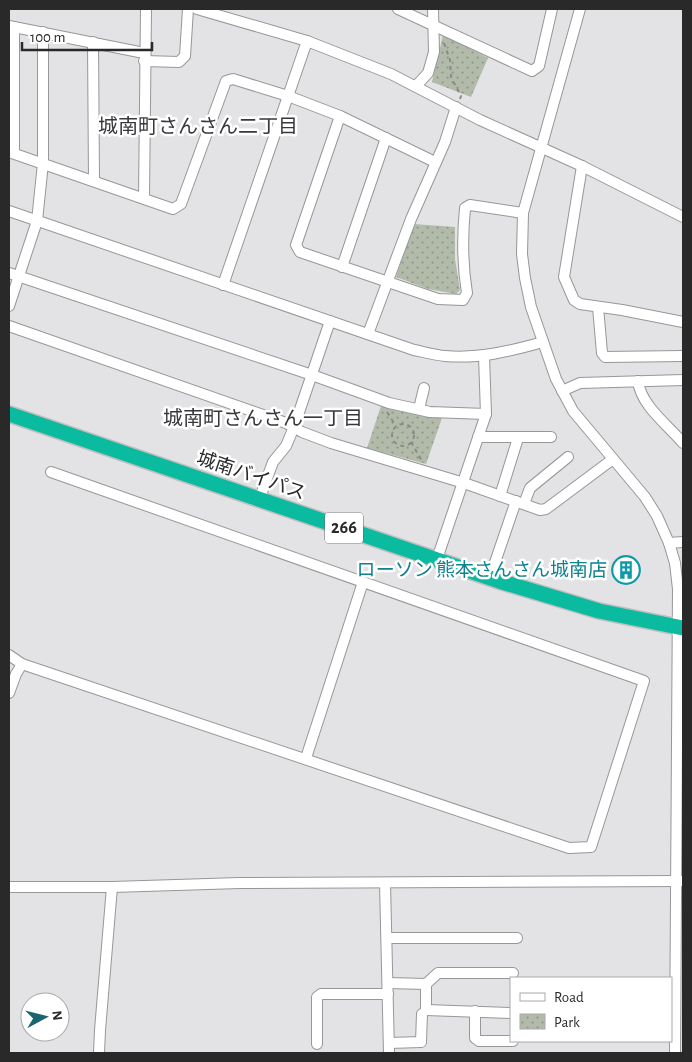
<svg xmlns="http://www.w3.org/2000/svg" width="692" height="1062" viewBox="0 0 692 1062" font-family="'Alegreya Sans','Noto Sans JP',sans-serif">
<defs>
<pattern id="park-dots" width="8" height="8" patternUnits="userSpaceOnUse" patternTransform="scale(1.25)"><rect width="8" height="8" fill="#b2bba9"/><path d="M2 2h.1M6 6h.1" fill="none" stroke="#91988a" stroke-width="1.8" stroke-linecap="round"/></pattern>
</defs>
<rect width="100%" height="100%" fill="#e3e3e6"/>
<g fill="url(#park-dots)">
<path d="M 443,35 L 488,58 L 471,97 L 432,82 Z"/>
<path d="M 413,224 L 455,227 L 455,259 L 460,290 L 456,294 L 428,289 L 396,277 Z"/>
<path d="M 381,406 L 442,418 L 426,464 L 367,448 Z"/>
</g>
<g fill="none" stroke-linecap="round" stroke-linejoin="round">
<defs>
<g id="minor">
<path d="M 197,9 L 307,41 L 391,74 L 480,120 L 582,166 L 683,217"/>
<path d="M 398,9 L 532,71 L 539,66 L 552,9"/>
<path d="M 580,9 L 523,213 L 522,254 L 525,278 L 531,307 L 556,379 L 573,411 L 645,497 L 657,516 L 669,543 L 675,563 L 678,589 L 675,1053"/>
<path d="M 9,26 L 144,53"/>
<path d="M 93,42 L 94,181"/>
<path d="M 144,61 L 179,62 L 185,56 L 188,9"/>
<path d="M 416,86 L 428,73 L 434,52 L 433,9"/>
<path d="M 340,116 L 296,245 L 300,252 L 438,299 L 463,300 L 467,293 C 462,263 462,239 465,208 L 470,205 L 523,213"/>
<path d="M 9,152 L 173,209 L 181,204 L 226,81 L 233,79 L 288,96 L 340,116 L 435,162"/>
<path d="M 14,153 L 14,27"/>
<path d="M 582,166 L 564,277 L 574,300 L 580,304 L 622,310 L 683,322"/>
<path d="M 144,198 L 146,9"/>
<path d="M 9,211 L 414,350 C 424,352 435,355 445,356 C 479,359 511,351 543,342"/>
<path d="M 342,267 L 386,138"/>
<path d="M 9,273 L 312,375 L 389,403 L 430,412 L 486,414"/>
<path d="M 223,285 L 307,41"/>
<path d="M 9,306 L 37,221 L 43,163 L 43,32"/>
<path d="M 598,307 L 602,353 L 605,357 L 683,356"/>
<path d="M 9,326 L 286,423 L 302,432 L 331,443 L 464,483 L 540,510 L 546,509 L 613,459"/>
<path d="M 368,334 L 411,219 L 445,142 L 456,107"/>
<path d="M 638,381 C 641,406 668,425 683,443"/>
<path d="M 562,391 L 580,383 L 683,380"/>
<path d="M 419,409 L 424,388"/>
<path d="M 478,437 L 551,437"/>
<path d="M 500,496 L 518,438"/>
<path d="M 259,500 L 273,462 L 286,446 L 294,427 L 330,321"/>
<path d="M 524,504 L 530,488 L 568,457"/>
<path d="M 669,543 L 683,542"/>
<path d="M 437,559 L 486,414 L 484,356"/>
<path d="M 490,577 L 516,501"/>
<path d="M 9,655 L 22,664 L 569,848 L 591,847 L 644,681 L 51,472"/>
<path d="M 9,693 L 16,674 L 22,664"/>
<path d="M 306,758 L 363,582"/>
<path d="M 385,883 L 389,1053"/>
<path d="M 9,887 L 112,887 L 240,883 L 683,881"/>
<path d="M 387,938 L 517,938"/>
<path d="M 388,983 L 426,984 L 438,973 L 513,973"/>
<path d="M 426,984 L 426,1010 L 511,1013"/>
<path d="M 475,1011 L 475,1038 L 479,1041 L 513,1041"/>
<path d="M 389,1043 L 421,1042 L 422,1014"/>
<path d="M 317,1044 L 317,997 L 321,994 L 388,994"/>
<path d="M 99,1053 L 100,1030 L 112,887"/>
</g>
<path id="highway" d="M 9,414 L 499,581 L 599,611 L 683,628"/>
</defs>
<use href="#minor" stroke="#97979a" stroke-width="12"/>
<use href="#highway" stroke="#bfbfbf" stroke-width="18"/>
<g stroke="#89898b" stroke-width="2" stroke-dasharray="4 4" stroke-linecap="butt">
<path d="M 444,43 L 450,60 L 451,77 L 461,96 L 460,99"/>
<path d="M 387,412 L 396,426"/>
<circle cx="403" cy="435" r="11"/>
<path d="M 411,442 L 422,461"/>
</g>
<use href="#minor" stroke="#fff" stroke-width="10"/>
<use href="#highway" stroke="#0abba0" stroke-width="15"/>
</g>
<defs>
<symbol id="building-ring" viewBox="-11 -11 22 22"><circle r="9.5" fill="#fff" stroke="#0f9aa8" stroke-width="1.5"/><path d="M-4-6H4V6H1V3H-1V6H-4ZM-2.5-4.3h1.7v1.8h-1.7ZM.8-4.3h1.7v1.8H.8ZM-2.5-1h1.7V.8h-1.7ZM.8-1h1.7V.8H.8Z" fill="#0f9aa8"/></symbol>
</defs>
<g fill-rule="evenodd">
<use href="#building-ring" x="610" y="554" width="32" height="32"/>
</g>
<g text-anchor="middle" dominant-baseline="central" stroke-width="5" stroke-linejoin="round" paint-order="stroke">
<rect fill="#fff" stroke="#69696a" stroke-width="1" x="325" y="512.5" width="38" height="31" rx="4"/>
<g font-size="18" font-weight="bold" fill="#29292a">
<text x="344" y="528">266</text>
</g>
<g font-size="19" fill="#29292a" stroke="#fff">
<text transform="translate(251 476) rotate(19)">城南バイパス</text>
</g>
<g font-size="19" fill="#0d838f" stroke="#fff" text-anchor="end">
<text x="607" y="570">ローソン 熊本さんさん城南店</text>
</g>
<g font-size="20" fill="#38383b" stroke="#fff">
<text x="198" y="127">城南町さんさん二丁目</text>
<text x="263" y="419">城南町さんさん一丁目</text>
</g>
</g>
<rect width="692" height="1062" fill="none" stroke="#29292a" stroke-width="20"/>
<rect x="510" y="977" width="162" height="65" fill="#ffffff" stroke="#a9a9aa"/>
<rect x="520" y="993" width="25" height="8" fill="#ffffff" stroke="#a9a9aa"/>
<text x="554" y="1002" font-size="15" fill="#29292a">Road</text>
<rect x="520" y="1014" width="25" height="15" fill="url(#park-dots)" stroke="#a9a9aa"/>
<text x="554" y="1027" font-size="15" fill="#29292a">Park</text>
<g transform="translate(45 1017) rotate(83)"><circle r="24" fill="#ffffff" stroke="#a9a9aa"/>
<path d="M0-4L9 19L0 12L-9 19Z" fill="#1b6571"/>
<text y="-8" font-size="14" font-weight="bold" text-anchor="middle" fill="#29292a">N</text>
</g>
<path d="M22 42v8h130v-8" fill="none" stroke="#29292a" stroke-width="2.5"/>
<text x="30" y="42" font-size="15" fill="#29292a" stroke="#ffffff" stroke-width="4" paint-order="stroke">100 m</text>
</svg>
